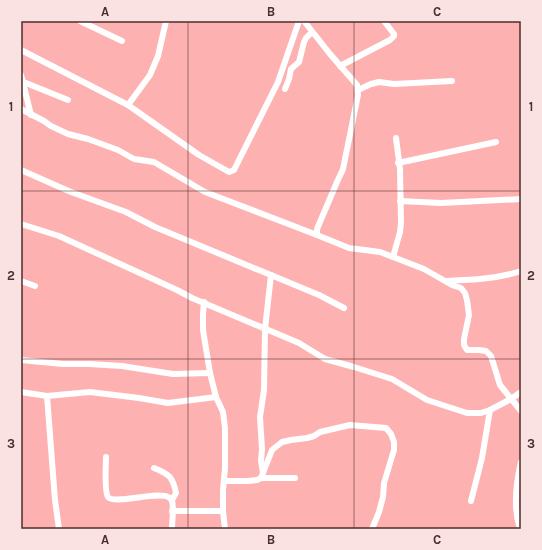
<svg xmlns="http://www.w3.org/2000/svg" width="542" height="550" viewBox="0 0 542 550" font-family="Karla,sans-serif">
<rect width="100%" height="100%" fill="#feb1b1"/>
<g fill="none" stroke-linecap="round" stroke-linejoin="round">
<g stroke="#fff" stroke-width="6">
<path d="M 80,21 L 122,41"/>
<path d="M 304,21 L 330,54 L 357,85 L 358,95 L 343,169 L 337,182 L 317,229 L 317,235 L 349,248 L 380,252 L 393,257 L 424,269 L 452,285 L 461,288 L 465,293 L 467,300 L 469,315 L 464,339 L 464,345 L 467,350 L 479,350 L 486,351 L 491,356 L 500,385 L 521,411"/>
<path d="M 21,50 L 128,105 L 199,155 L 229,172 L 234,170 L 278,82 L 299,21"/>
<path d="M 340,66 L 390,40 L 394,36 L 394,34 L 384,21"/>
<path d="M 21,75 L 31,115"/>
<path d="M 21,81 L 68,100"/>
<path d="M 285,89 L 289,79 L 291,69 L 299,62 L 304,42 L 306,38 L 312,32"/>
<path d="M 358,90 L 371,84 L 379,82 L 394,84 L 452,81"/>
<path d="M 128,105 L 150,75 L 158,56 L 166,21"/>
<path d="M 21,109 L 44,121 L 51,126 L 68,134 L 88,139 L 118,150 L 134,159 L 154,162 L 205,192 L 317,235"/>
<path d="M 398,163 L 496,142"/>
<path d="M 21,170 L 71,192 L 126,212 L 155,227 L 319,295 L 344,308"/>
<path d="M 400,201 L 441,203 L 521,199"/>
<path d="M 21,224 L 59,236 L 177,290 L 192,298 L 299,343 L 325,359 L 354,367 L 392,379 L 427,400 L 467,413 L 481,413 L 490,410 L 511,399 L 521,392"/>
<path d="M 393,257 L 400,232 L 401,223 L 400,169 L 396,138"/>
<path d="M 21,281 L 35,286"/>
<path d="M 446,281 C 471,280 497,279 521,271"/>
<path d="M 204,302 L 203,314 L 203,330 L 210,373 L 216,397 L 223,412 L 225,428 L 225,468 L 223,490 L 223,511 L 225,529"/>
<path d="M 21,360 L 63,364 L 89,364 L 122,366 L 173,374 L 210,373"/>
<path d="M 21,392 L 47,396 L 90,392 L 139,398 L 168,403 L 216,397"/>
<path d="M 47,396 L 55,500 L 59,529"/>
<path d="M 106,457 C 106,465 104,491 108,497 C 114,505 158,491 168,497 C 170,497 171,500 172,501 C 174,507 172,522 172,529"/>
<path d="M 154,468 C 169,474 173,477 176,493 L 172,500"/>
<path d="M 263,473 L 272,450 L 282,442 L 291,440 L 307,438 L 314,436 L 320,432 L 350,425 L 386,428 L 391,434 L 394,442 L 394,450 L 384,483 L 383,497 L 379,512 L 372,529"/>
<path d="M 261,478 L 295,478"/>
<path d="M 224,481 L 248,481 L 257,480 L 261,478 L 263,473 L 261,461 L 262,449 L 260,417 L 264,390 L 265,329 L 271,275"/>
<path d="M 471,501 L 482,458 L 490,410"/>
<path d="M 172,511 L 223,511"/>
<path d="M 520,529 C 513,508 516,483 521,462"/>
</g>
</g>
<path fill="none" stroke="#4d2e2e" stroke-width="1" stroke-opacity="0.55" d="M 188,21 L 188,529M 354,21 L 354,529M 21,191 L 521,191M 21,359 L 521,359"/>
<rect width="542" height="550" fill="none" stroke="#fbe2e2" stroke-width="44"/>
<rect x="22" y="22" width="498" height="506" fill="none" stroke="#4d2e2e" stroke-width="1.5"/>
<g font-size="13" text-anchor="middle" font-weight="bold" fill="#4d2e2e">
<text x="105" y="16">A</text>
<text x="271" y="16">B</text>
<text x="437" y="16">C</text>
<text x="11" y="111">1</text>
<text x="531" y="111">1</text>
<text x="11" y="280">2</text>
<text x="531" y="280">2</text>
<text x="11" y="448">3</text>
<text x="531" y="448">3</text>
<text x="105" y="544">A</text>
<text x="271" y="544">B</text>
<text x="437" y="544">C</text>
</g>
</svg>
